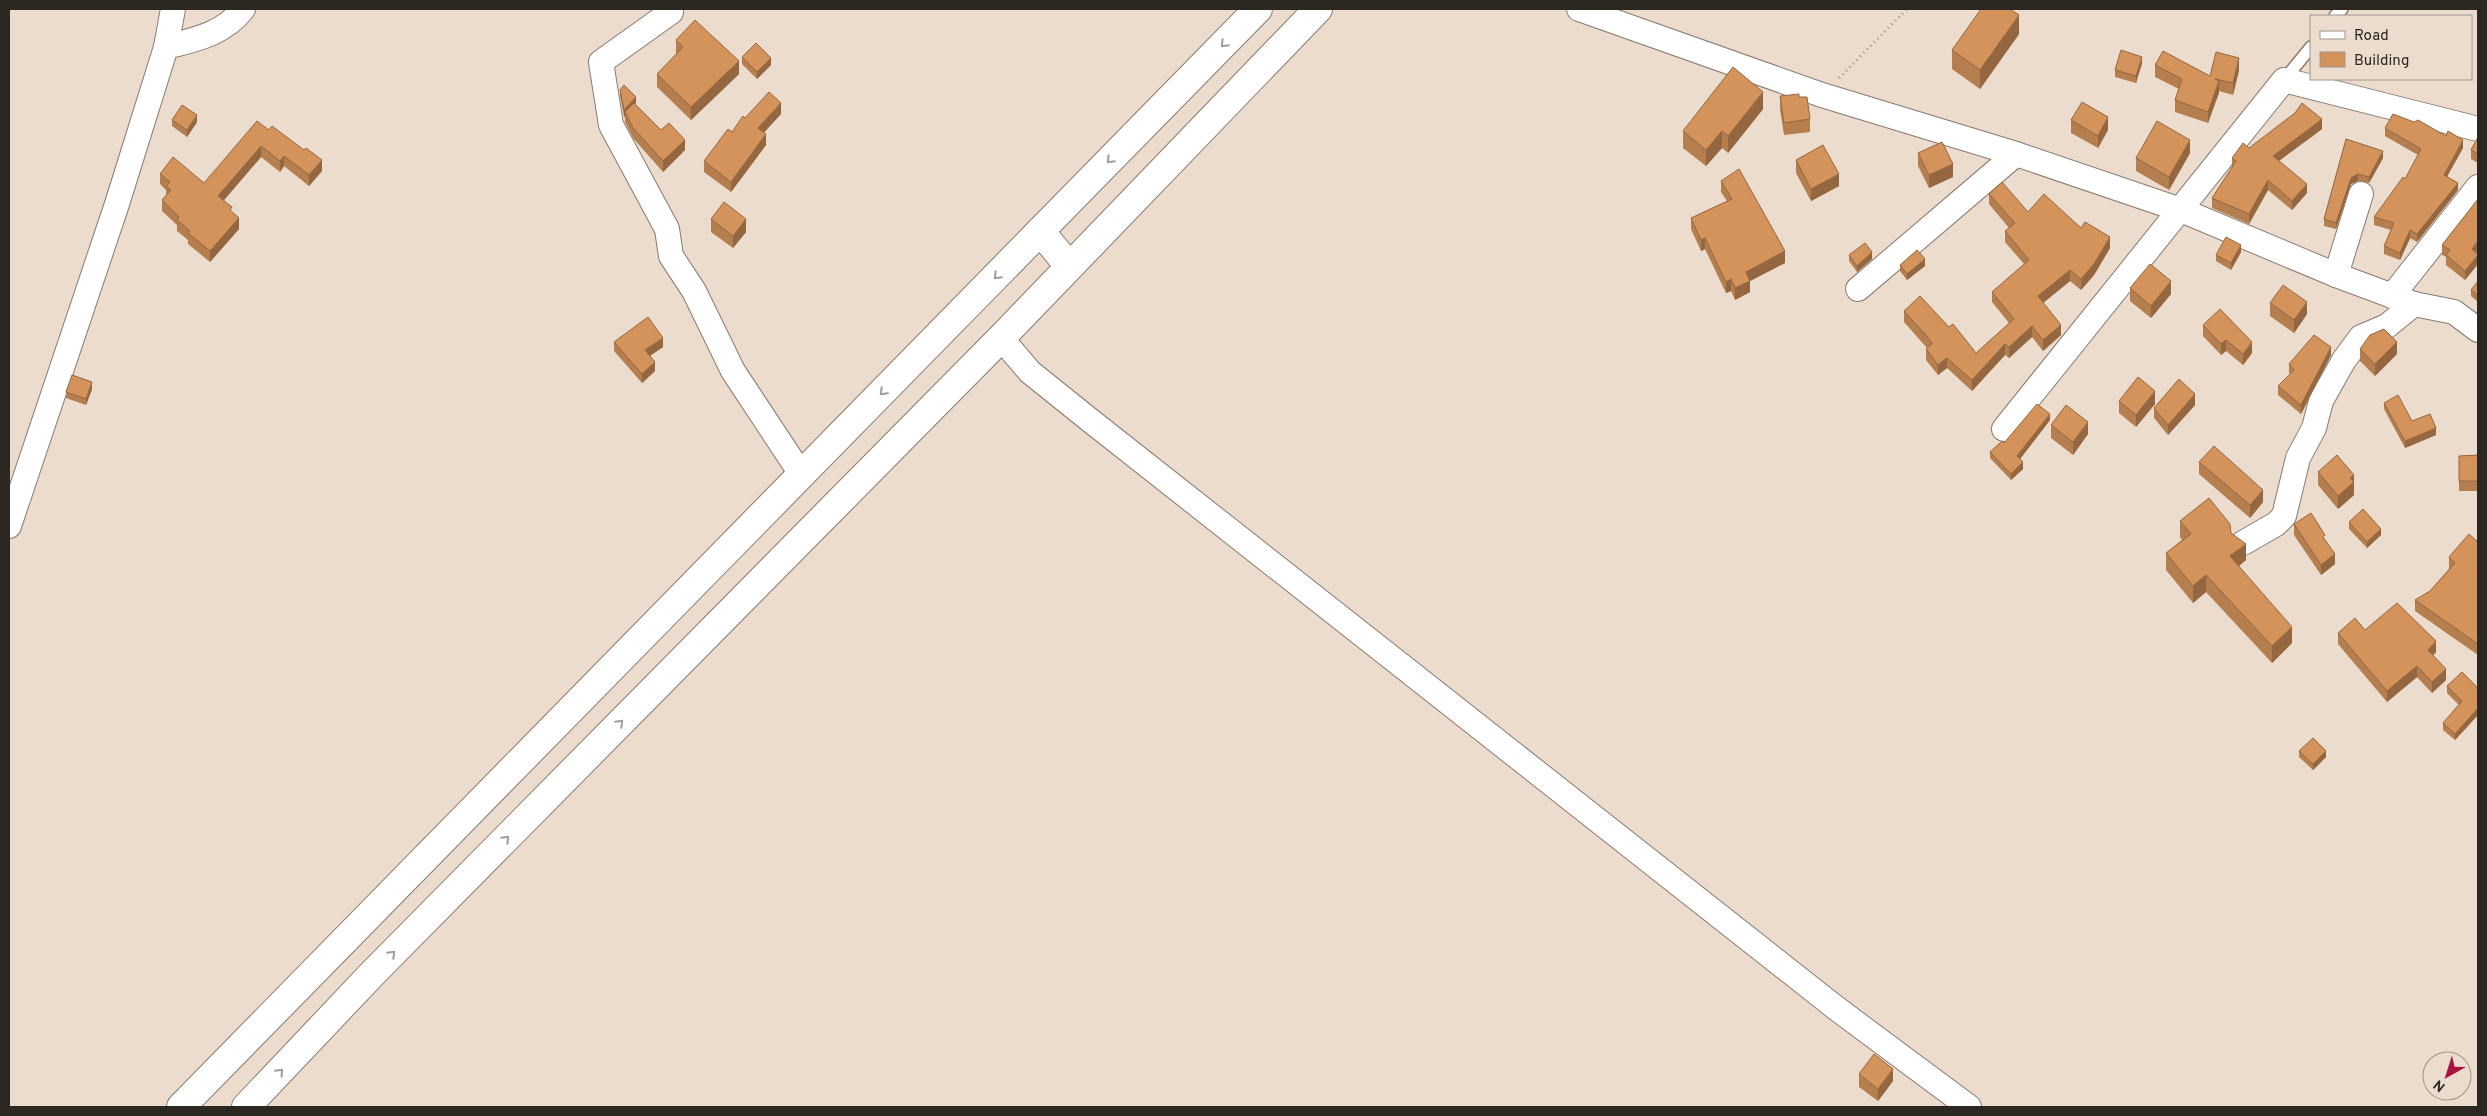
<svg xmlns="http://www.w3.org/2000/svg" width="2487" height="1116" viewBox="0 0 2487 1116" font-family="Overpass,sans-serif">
<rect width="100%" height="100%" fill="#ecdcce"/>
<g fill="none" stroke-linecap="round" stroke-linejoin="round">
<defs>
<g id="lane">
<path d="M 2335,16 L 2342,9"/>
<path d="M 2284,80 L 2311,47"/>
</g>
<g id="street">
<path d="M 668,9 L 671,12 L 601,62 L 611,125 L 667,229 L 671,256 L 694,291 L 733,371 L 801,474"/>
<path d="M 1579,9 L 1822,95 L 2016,154 L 2181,210 L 2336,275 L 2414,304 L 2454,312 L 2478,330"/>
<path d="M 166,47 C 194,40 224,34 243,9"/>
<path d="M 2336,275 L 2361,194"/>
<path d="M 1858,289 L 2016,154"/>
<path d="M 2392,296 L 2478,187"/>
<path d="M 1001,338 L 1030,372 L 1091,421 L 1836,1008 L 1969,1107"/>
<path d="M 2004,429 L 2284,80 L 2478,129"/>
<path d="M 9,526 L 117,204 L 166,47 L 173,9"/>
<path d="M 2243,543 L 2276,524 L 2284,516 L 2298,458 L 2314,428 L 2321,401 L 2344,360 L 2361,337 L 2387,326 L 2414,304"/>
</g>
<g id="secondary">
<path d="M 1040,231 L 1069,266"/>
<path d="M 181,1107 L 1258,9"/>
<path d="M 246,1107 L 372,974 L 1001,338 L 1318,9"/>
</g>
</defs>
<use href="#lane" stroke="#897a6e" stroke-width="14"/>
<use href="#street" stroke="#897a6e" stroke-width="26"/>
<use href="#secondary" stroke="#897a6e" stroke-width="30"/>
<path stroke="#a2968b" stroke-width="3" stroke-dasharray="1 4" stroke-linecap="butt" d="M 1839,78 L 1907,9"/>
<use href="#lane" stroke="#fff" stroke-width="11"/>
<use href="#street" stroke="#fff" stroke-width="24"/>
<use href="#secondary" stroke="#fff" stroke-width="28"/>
</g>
<g fill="#b57e4e">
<path d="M 2019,34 L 1980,89 L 1952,69 L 1952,50 Z"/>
<path d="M 676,40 L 739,74 L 691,120 L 657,87 L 657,74 L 677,54 L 676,53 Z"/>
<path d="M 742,57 L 771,65 L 757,79 L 742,64 Z"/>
<path d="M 2142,63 L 2136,83 L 2115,77 L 2115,70 Z"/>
<path d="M 2155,65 L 2210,76 L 2239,70 L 2233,95 L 2219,91 L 2208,123 L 2175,112 L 2175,100 L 2179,89 L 2155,77 Z"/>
<path d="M 620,90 L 636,103 L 635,105 L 661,130 L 685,150 L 663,172 L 633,138 L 625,122 L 625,116 L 624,117 L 620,96 Z"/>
<path d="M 1780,96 L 1799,97 L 1810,119 L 1810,132 L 1784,135 L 1780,109 Z"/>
<path d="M 1763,109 L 1728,153 L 1722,148 L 1706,166 L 1683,148 L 1683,131 Z"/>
<path d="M 781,114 L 764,132 L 766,145 L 731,192 L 704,172 L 704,161 L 745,118 Z"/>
<path d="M 172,120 L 197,122 L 187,137 L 172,126 Z"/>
<path d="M 2071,120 L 2108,130 L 2098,148 L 2071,133 Z"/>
<path d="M 2385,128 L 2463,148 L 2447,176 L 2458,190 L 2417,242 L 2410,238 L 2400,260 L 2384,254 L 2384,246 L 2391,230 L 2374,225 L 2374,217 L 2405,179 L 2418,155 L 2385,136 Z"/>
<path d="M 2322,129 L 2279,161 L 2307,193 L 2292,210 L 2268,190 L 2249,224 L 2212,208 L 2212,198 L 2232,168 L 2232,158 L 2249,148 Z"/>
<path d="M 269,130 L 322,171 L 309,186 L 284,166 L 280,172 L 261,157 L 224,200 L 232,212 L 239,229 L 210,262 L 188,244 L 188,240 L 177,231 L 177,225 L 162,211 L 162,200 L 166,195 L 166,190 L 160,184 L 160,174 L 204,183 Z"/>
<path d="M 2478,137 L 2478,163 L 2471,159 L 2471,150 Z"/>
<path d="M 2346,139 L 2383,158 L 2369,183 L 2358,181 L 2351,184 L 2336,229 L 2324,226 L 2324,219 Z"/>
<path d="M 1918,153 L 1953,177 L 1929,188 L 1918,166 Z"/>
<path d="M 2190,153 L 2169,190 L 2136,171 L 2136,158 Z"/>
<path d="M 1796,160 L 1839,186 L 1811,201 L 1796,173 Z"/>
<path d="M 1721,181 L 1785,263 L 1750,281 L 1750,292 L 1735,300 L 1731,291 L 1726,293 L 1705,249 L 1701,251 L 1691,229 L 1691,218 L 1727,201 L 1721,192 Z"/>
<path d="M 1989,194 L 2028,212 L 2081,228 L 2110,248 L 2094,275 L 2081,290 L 2070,281 L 2043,303 L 2061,335 L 2043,351 L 2032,337 L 2009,358 L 2005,355 L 1972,391 L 1947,368 L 1938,375 L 1926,360 L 1926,349 L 1927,348 L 1904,322 L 1904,311 L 1949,327 L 1976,353 L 2009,323 L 1992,302 L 1992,292 L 2024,264 L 2005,242 L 2005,231 L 2009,228 L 1989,204 Z"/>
<path d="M 2478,199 L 2478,250 L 2476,252 L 2478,254 L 2478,264 L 2465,280 L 2446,265 L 2446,257 L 2442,255 L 2442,245 Z"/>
<path d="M 711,219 L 746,232 L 733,248 L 711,232 Z"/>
<path d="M 2241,252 L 2231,270 L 2216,261 L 2216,255 Z"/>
<path d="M 1849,255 L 1872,259 L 1857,272 L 1849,261 Z"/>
<path d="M 1900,265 L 1925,266 L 1907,280 L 1900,271 Z"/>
<path d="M 2478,281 L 2478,302 L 2471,296 L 2471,290 Z"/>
<path d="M 2130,288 L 2171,294 L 2151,318 L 2130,301 Z"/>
<path d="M 2270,303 L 2307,314 L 2294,333 L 2270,316 Z"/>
<path d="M 2203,325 L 2252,353 L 2243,365 L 2226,351 L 2221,355 L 2203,336 Z"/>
<path d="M 614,342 L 663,347 L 650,356 L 655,371 L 642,383 L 614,351 Z"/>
<path d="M 2360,349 L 2397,354 L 2375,376 L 2360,361 Z"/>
<path d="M 2331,355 L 2301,414 L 2278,395 L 2278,386 L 2290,374 L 2289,373 L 2289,364 Z"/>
<path d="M 92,389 L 86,405 L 66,398 L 66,392 Z"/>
<path d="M 2119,401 L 2155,404 L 2136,427 L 2119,413 Z"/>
<path d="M 2384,403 L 2412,421 L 2436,435 L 2405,448 L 2384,409 Z"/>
<path d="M 2195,405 L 2168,435 L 2154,418 L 2154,408 Z"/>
<path d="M 2050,420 L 2020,459 L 2023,469 L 2011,480 L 1990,458 L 1990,452 L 2004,443 Z"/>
<path d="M 2051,425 L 2088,434 L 2073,455 L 2051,438 Z"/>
<path d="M 2478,455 L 2478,491 L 2459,491 L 2459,456 Z"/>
<path d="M 2199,462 L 2263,502 L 2250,518 L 2199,474 Z"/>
<path d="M 2318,472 L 2354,482 L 2354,495 L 2338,509 L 2318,485 Z"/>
<path d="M 2180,521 L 2231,533 L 2246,560 L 2239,566 L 2292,643 L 2272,663 L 2206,592 L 2193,603 L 2166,570 L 2166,553 L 2182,540 L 2180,537 Z"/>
<path d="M 2349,522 L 2381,535 L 2367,548 L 2349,529 Z"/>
<path d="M 2294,524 L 2325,541 L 2335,564 L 2321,575 L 2294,535 Z"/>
<path d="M 2478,542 L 2478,655 L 2415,611 L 2415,600 L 2430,591 L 2449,569 L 2449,557 Z"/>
<path d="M 2365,630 L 2436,652 L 2433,655 L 2446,680 L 2432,693 L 2417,677 L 2387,702 L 2338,644 L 2338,633 Z"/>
<path d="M 2447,686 L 2478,688 L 2478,715 L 2455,740 L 2443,730 L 2443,723 L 2459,705 L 2447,693 Z"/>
<path d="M 2299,751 L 2326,757 L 2313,770 L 2299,757 Z"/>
<path d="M 1859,1074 L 1893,1081 L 1878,1101 L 1859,1087 Z"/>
</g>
<g fill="#946740">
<path d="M 2019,15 L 2019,34 L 1980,89 L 1980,70 Z"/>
<path d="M 2142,57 L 2142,63 L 2136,83 L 2136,76 Z"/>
<path d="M 771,58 L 771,65 L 757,79 L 757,72 Z"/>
<path d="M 2239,58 L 2239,70 L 2233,95 L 2233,83 Z"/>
<path d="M 739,61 L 739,74 L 691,120 L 691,107 Z"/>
<path d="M 2219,81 L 2219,93 L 2208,123 L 2208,112 Z"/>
<path d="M 1763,92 L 1763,109 L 1728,153 L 1728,136 Z"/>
<path d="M 636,97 L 636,103 L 626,114 L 625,112 L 625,116 L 624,117 L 624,110 Z"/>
<path d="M 781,103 L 781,114 L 758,139 L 758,128 Z"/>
<path d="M 197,115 L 197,122 L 187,137 L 187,130 Z"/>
<path d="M 2108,117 L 2108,130 L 2098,148 L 2098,136 Z"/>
<path d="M 2322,119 L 2322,129 L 2273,165 L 2273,156 Z"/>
<path d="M 1722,131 L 1722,148 L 1706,166 L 1706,150 Z"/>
<path d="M 766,134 L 766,145 L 731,192 L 731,182 Z"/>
<path d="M 685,140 L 685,150 L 663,172 L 663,161 Z"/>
<path d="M 2190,140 L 2190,153 L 2169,190 L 2169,177 Z"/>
<path d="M 2463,140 L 2463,148 L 2444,182 L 2444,175 Z"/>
<path d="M 261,146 L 261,157 L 218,207 L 218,196 Z"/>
<path d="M 2383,151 L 2383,158 L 2369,183 L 2369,177 Z"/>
<path d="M 284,156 L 284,166 L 280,172 L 280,161 Z"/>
<path d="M 322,160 L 322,171 L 309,186 L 309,175 Z"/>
<path d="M 1953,164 L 1953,177 L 1929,188 L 1929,175 Z"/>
<path d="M 1839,174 L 1839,186 L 1811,201 L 1811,189 Z"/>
<path d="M 2358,174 L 2358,181 L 2351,184 L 2336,229 L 2336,223 L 2351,178 Z"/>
<path d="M 2268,180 L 2268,190 L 2249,224 L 2249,214 Z"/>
<path d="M 2458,183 L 2458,190 L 2417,242 L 2417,234 Z"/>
<path d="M 2307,184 L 2307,193 L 2292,210 L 2292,201 Z"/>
<path d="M 239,218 L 239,229 L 210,262 L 210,251 Z"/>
<path d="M 746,219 L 746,232 L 733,248 L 733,236 Z"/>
<path d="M 2410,230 L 2410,238 L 2400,260 L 2400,253 Z"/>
<path d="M 2110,237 L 2110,248 L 2094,275 L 2081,290 L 2081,279 Z"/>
<path d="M 1705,238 L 1705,249 L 1701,251 L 1701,240 Z"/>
<path d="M 2478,241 L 2478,250 L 2472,258 L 2472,249 Z"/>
<path d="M 2241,245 L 2241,252 L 2231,270 L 2231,263 Z"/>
<path d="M 1785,251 L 1785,263 L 1750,281 L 1750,292 L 1735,300 L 1735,288 L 1746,272 Z"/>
<path d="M 1872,252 L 1872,259 L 1857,272 L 1857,266 Z"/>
<path d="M 2478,255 L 2478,264 L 2465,280 L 2465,271 Z"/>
<path d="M 1925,259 L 1925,266 L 1907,280 L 1907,274 Z"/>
<path d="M 2070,270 L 2070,281 L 2038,307 L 2038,296 Z"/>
<path d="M 1731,279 L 1731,291 L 1726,293 L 1726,282 Z"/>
<path d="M 2171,281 L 2171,294 L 2151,318 L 2151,306 Z"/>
<path d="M 2307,302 L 2307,314 L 2294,333 L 2294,320 Z"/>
<path d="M 2061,325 L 2061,335 L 2043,351 L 2043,340 Z"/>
<path d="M 2032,326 L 2032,337 L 2009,358 L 2009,347 Z"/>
<path d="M 663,338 L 663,347 L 645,359 L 645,350 Z"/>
<path d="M 2226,340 L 2226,351 L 2221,355 L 2221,344 Z"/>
<path d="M 2252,342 L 2252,353 L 2243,365 L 2243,354 Z"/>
<path d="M 2397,342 L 2397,354 L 2375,376 L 2375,364 Z"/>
<path d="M 2005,344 L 2005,355 L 1972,391 L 1972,380 Z"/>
<path d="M 2331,347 L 2331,355 L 2301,414 L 2301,405 Z"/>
<path d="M 1947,358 L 1947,368 L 1938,375 L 1938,365 Z"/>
<path d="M 655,362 L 655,371 L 642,383 L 642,374 Z"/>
<path d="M 92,382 L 92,389 L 86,405 L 86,399 Z"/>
<path d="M 2155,391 L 2155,404 L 2136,427 L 2136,415 Z"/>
<path d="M 2195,394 L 2195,405 L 2168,435 L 2168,425 Z"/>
<path d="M 2050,414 L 2050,420 L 2017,463 L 2017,456 Z"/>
<path d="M 2088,422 L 2088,434 L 2073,455 L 2073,442 Z"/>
<path d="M 2436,428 L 2436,435 L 2405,448 L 2405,441 Z"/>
<path d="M 2023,462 L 2023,469 L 2011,480 L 2011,474 Z"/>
<path d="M 2354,475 L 2354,495 L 2338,509 L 2338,496 L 2350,478 Z"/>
<path d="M 2263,490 L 2263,502 L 2250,518 L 2250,505 Z"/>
<path d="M 2381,529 L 2381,535 L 2367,548 L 2367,542 Z"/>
<path d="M 2246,544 L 2246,560 L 2230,573 L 2230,556 Z"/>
<path d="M 2335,554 L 2335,564 L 2321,575 L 2321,565 Z"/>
<path d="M 2206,575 L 2206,592 L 2193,603 L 2193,586 Z"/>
<path d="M 2292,627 L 2292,643 L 2272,663 L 2272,646 Z"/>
<path d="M 2436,641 L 2436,652 L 2428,661 L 2428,650 Z"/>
<path d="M 2417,666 L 2417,677 L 2387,702 L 2387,691 Z"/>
<path d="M 2446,669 L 2446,680 L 2432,693 L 2432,682 Z"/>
<path d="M 2478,708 L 2478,715 L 2455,740 L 2455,734 Z"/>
<path d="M 2326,751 L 2326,757 L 2313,770 L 2313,764 Z"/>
<path d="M 1893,1069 L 1893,1081 L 1878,1101 L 1878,1089 Z"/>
</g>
<g fill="#d3935b" stroke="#946740">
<path d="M 1981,9 L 2010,9 L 2019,15 L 1980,70 L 1952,50 Z"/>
<path d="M 695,20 L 739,61 L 691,107 L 657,74 L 683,47 L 676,40 Z"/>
<path d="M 756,43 L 771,58 L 757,72 L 742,57 Z"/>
<path d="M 2121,50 L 2142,57 L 2136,76 L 2115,70 Z"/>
<path d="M 2163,51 L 2210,76 L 2216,52 L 2239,58 L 2233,83 L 2215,79 L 2219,81 L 2208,112 L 2175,100 L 2182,79 L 2155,65 Z"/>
<path d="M 1733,67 L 1763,92 L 1728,136 L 1722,131 L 1706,150 L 1683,131 Z"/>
<path d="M 624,85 L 636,97 L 624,110 L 620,90 Z"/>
<path d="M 769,92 L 781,103 L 758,128 L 766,134 L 731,182 L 704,161 L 728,129 L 732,132 L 743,116 L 745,118 Z"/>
<path d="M 1799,94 L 1799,97 L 1807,97 L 1810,119 L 1784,123 L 1780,96 Z"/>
<path d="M 2082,102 L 2108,117 L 2098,136 L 2071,120 Z"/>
<path d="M 634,103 L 661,130 L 669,123 L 685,140 L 663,161 L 633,128 L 625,112 Z"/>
<path d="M 2302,103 L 2322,119 L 2273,156 L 2307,184 L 2292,201 L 2268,180 L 2249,214 L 2212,198 L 2236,161 L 2232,158 L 2243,143 L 2249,148 L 2295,113 Z"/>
<path d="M 182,105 L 197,115 L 187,130 L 172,120 Z"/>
<path d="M 2393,114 L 2414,122 L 2418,120 L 2446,136 L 2448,131 L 2463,140 L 2444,175 L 2458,183 L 2417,234 L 2410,230 L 2400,253 L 2384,246 L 2394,223 L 2374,217 L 2403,177 L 2405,179 L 2421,149 L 2385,128 Z"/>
<path d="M 257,121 L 269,130 L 272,126 L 304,150 L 306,148 L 322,160 L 309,175 L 284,156 L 280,161 L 261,146 L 218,196 L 232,207 L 230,210 L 239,218 L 210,251 L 188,233 L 190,231 L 177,220 L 179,217 L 162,200 L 171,190 L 166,186 L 170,182 L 160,174 L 173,157 L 204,183 Z"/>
<path d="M 2157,121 L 2190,140 L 2169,177 L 2136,158 Z"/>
<path d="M 2478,137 L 2478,154 L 2471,150 Z"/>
<path d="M 2346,139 L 2383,151 L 2369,177 L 2358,174 L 2351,178 L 2336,223 L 2324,219 Z"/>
<path d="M 1942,142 L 1953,164 L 1929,175 L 1918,153 Z"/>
<path d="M 1823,145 L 1839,174 L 1811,189 L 1796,160 Z"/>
<path d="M 1739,169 L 1785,251 L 1746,272 L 1750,281 L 1735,288 L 1731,279 L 1726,282 L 1705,238 L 1701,240 L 1691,218 L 1732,199 L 1721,181 Z"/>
<path d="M 2002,182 L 2028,212 L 2044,194 L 2081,228 L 2085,222 L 2110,237 L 2094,264 L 2081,279 L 2070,270 L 2038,296 L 2061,325 L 2043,340 L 2032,326 L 2009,347 L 2005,344 L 1972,380 L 1947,358 L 1938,365 L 1926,349 L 1932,344 L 1931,341 L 1904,311 L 1920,296 L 1949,327 L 1953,324 L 1976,353 L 2014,319 L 1992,292 L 2029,260 L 2005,231 L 2015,223 L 1989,194 Z"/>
<path d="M 2478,199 L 2478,241 L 2472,249 L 2478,255 L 2465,271 L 2446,255 L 2450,250 L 2442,245 Z"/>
<path d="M 724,202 L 746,219 L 733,236 L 711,219 Z"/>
<path d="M 2226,237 L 2241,245 L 2231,263 L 2216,255 Z"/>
<path d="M 1865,243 L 1872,252 L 1857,266 L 1849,255 Z"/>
<path d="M 1917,250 L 1925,259 L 1907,274 L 1900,265 Z"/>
<path d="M 2150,264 L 2171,281 L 2151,306 L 2130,288 Z"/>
<path d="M 2478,281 L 2478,295 L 2471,290 Z"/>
<path d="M 2283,285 L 2307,302 L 2294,320 L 2270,303 Z"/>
<path d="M 2220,309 L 2252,342 L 2243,354 L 2226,340 L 2221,344 L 2203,325 Z"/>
<path d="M 648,317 L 663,338 L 645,350 L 655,362 L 642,374 L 614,342 Z"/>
<path d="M 2384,329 L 2397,342 L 2375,364 L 2360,349 L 2370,335 Z"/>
<path d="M 2314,335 L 2331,347 L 2301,405 L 2278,386 L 2294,370 L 2289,364 Z"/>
<path d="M 72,375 L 92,382 L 86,399 L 66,392 Z"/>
<path d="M 2138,377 L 2155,391 L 2136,415 L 2119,401 Z"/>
<path d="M 2179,379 L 2195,394 L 2168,425 L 2154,408 Z"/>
<path d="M 2398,395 L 2412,421 L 2430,414 L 2436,428 L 2405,441 L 2384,403 Z"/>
<path d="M 2037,404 L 2050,414 L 2017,456 L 2023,462 L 2011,474 L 1990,452 L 2002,441 L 2004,443 Z"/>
<path d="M 2066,405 L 2088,422 L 2073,442 L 2051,425 Z"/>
<path d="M 2214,446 L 2263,490 L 2250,505 L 2199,462 Z"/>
<path d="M 2337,455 L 2354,475 L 2350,478 L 2354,482 L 2338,496 L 2318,472 Z"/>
<path d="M 2478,455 L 2478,481 L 2459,481 L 2459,456 Z"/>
<path d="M 2209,498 L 2230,524 L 2231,533 L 2246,544 L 2230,556 L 2292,627 L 2272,646 L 2206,575 L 2193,586 L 2166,553 L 2191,534 L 2180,521 Z"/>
<path d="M 2363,509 L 2381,529 L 2367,542 L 2349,522 Z"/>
<path d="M 2311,513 L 2325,535 L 2323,537 L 2335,554 L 2321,565 L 2294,524 Z"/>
<path d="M 2469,534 L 2478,542 L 2478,644 L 2415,600 L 2430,591 L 2455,563 L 2449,557 Z"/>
<path d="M 2397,603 L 2436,641 L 2428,650 L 2446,669 L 2432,682 L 2417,666 L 2387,691 L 2338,633 L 2355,618 L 2365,630 Z"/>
<path d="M 2462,672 L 2478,688 L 2478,708 L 2455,734 L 2443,723 L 2462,701 L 2447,686 Z"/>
<path d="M 2313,738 L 2326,751 L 2313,764 L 2299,751 Z"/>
<path d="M 1874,1054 L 1893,1069 L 1878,1089 L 1859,1074 Z"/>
</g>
<defs><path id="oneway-chevron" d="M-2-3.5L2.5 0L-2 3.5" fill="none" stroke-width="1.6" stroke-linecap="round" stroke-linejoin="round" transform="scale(1.25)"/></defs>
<g stroke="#a09e9b">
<use href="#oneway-chevron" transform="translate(1224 44) rotate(134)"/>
<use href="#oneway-chevron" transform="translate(1110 160) rotate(134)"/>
<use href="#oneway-chevron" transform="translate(997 276) rotate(135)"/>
<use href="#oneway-chevron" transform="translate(883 392) rotate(135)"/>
<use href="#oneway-chevron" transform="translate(620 723) rotate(-45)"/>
<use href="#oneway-chevron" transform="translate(506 839) rotate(-45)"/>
<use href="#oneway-chevron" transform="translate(392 954) rotate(-45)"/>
<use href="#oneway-chevron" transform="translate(280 1072) rotate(-47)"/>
</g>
<rect width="2487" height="1116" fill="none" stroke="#2d2721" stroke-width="20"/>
<rect x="2310" y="15" width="162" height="65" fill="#ecdcce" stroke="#a09489"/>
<rect x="2320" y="31" width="25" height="8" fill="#ffffff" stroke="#a09489"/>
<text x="2354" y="40" font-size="15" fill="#2d2721">Road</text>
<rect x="2320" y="52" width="25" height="15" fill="#d3935b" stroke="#a09489"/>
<text x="2354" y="65" font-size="15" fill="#2d2721">Building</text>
<g transform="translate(2447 1076) rotate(219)"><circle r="24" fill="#ecdcce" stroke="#a09489"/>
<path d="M0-4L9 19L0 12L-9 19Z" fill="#a9133f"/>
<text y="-8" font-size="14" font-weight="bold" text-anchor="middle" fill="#2d2721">N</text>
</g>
</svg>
